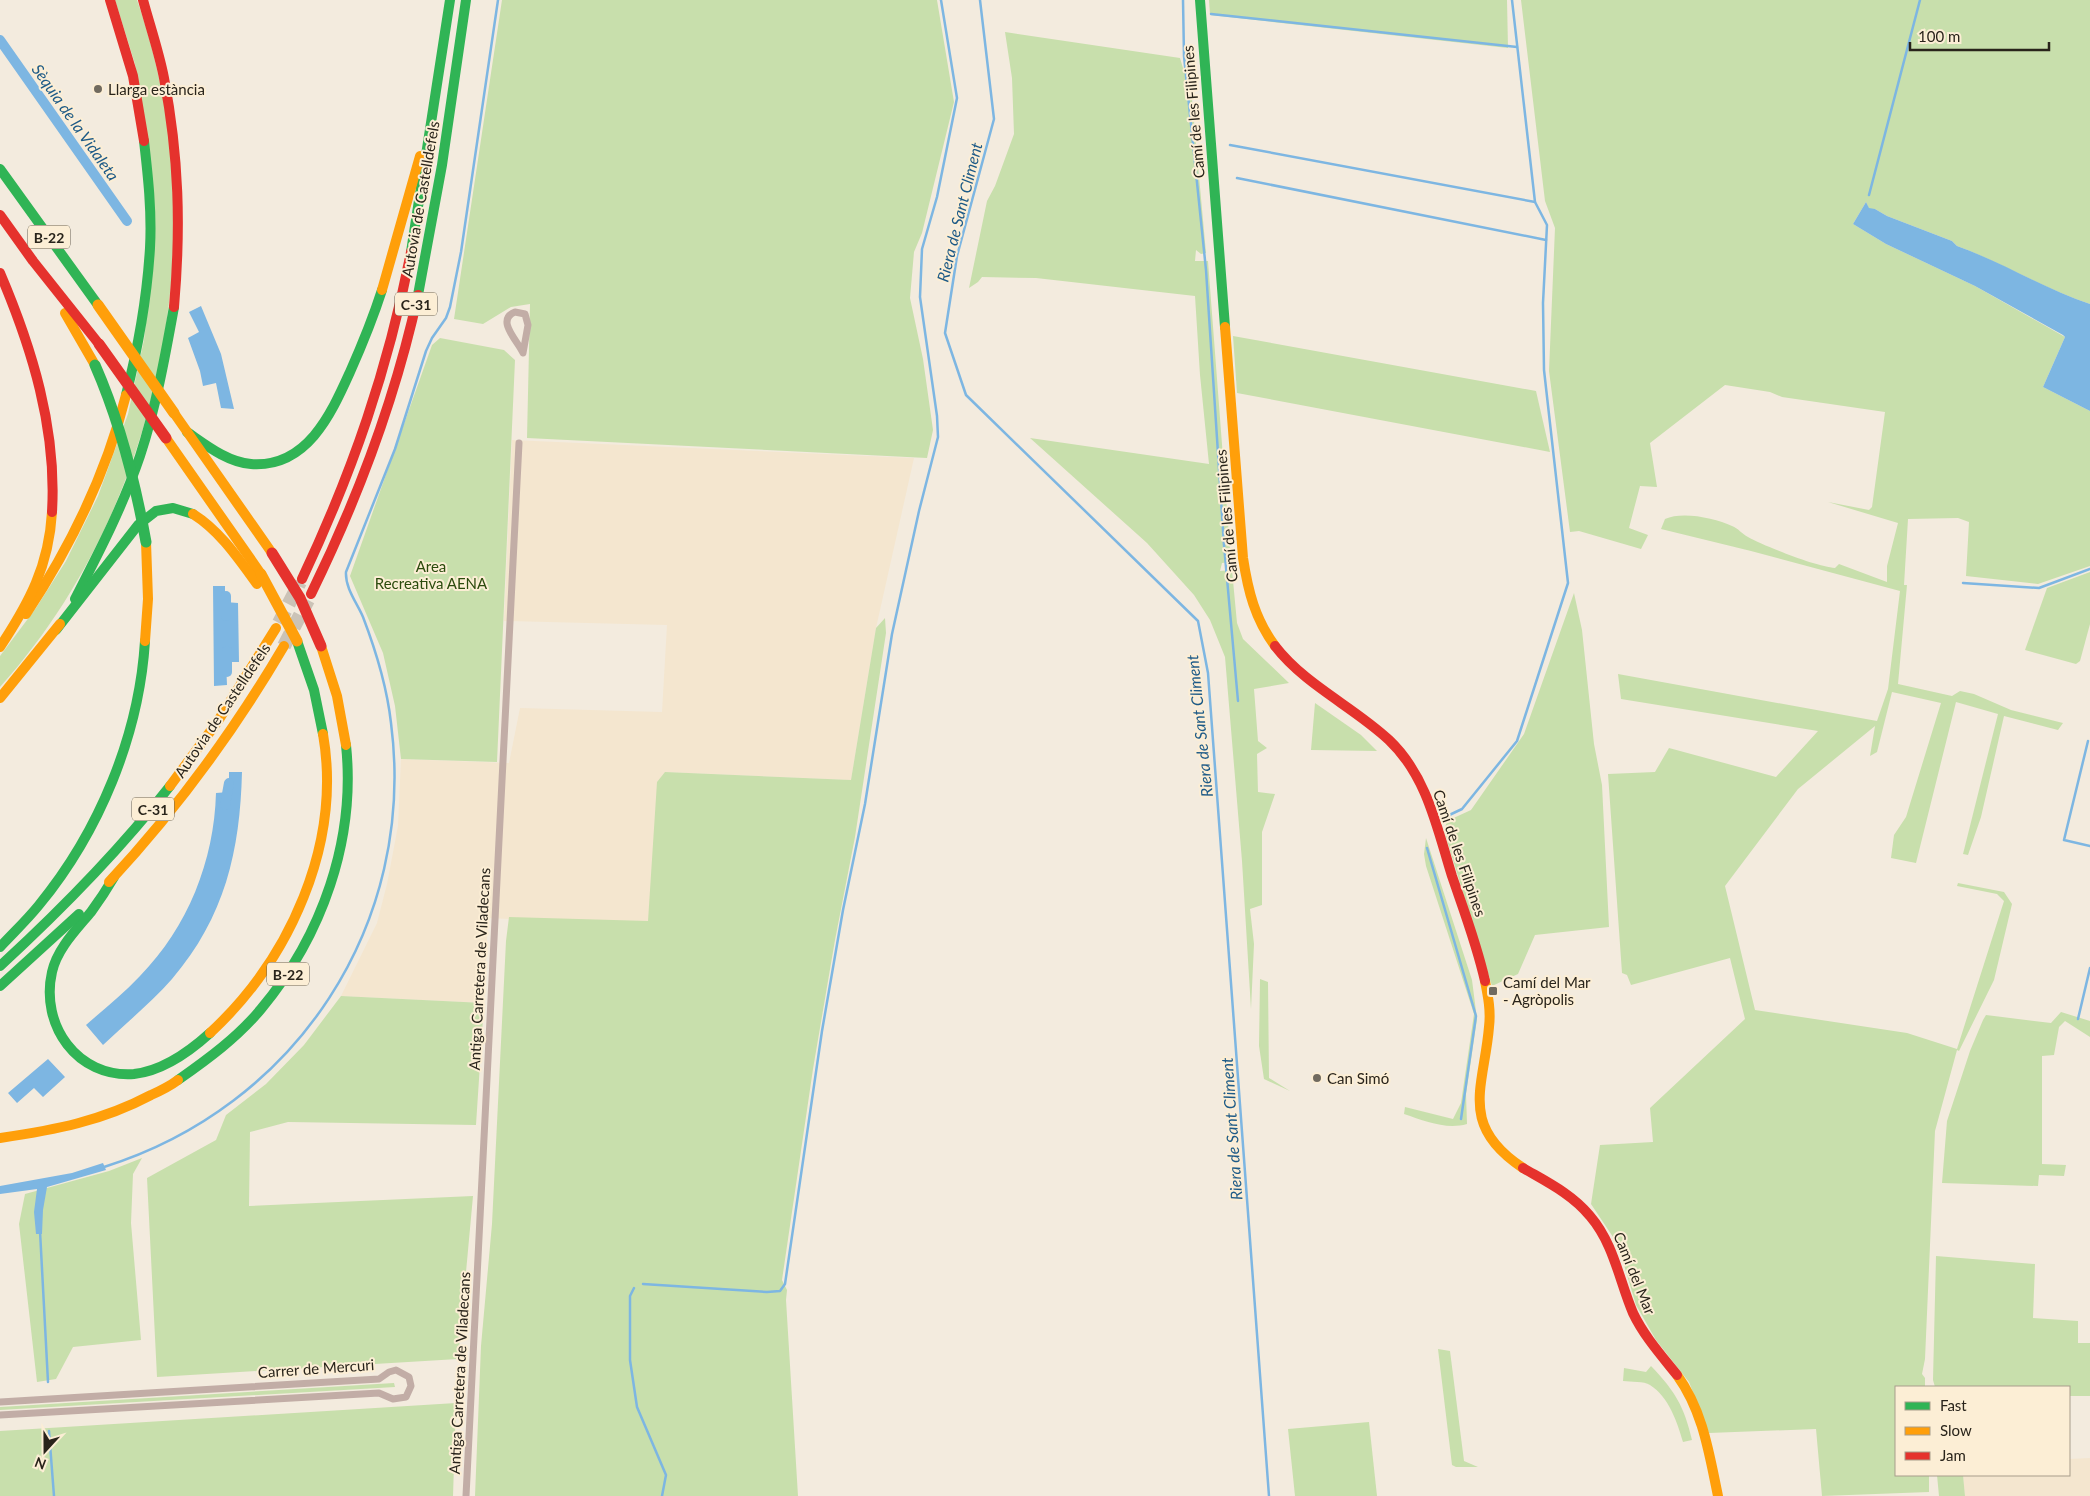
<svg xmlns="http://www.w3.org/2000/svg" width="2090" height="1496" viewBox="0 0 2090 1496" font-family="Lato,sans-serif">
<rect width="100%" height="100%" fill="#f3ebde"/>
<g fill="#f4e6cf">
<path d="M 512,440 L 914,458 L 876,628 L 851,780 L 665,772 L 656,926 L 488,918 L 484,1003 L 341,996 L 377,923 L 387,884 L 398,826 L 401,759 L 509,763 L 520,708 L 662,712 L 667,625 L 504,621 Z"/>
<path d="M 2090,1458 L 2090,1496 L 1965,1496 L 1963,1475 L 2069,1475 L 2069,1459 Z"/>
</g>
<g fill="#c8dfac">
<path d="M 115,0 L 137,0 C 218,229 162,507 0,687 L 0,656 L 36,608 L 66,561 L 98,496 L 128,414 L 144,340 L 150,287 L 153,210 L 135,64 Z"/>
<path d="M 502,0 L 937,0 L 954,102 L 922,233 L 914,252 L 910,298 L 923,359 L 933,430 L 927,458 L 527,438 L 530,304 L 511,307 L 483,324 L 454,319 Z"/>
<path d="M 1209,0 L 1507,0 L 1508,48 L 1210,15 Z"/>
<path d="M 1521,0 L 2090,0 L 2090,304 C 2044,289 2003,263 1957,246 L 1952,241 L 1887,216 L 1875,209 L 1869,209 L 1866,202 L 1853,224 L 1886,244 L 1975,286 L 2065,337 L 2043,387 L 2090,411 L 2090,566 L 2038,584 L 1966,576 L 1969,522 L 1958,518 L 1908,519 L 1904,585 L 1907,585 L 1898,684 L 1952,696 L 1960,691 L 1974,694 L 2011,710 L 2063,723 L 2058,730 L 2004,716 L 1981,817 L 1968,855 L 1963,854 L 1998,714 L 1956,702 L 1916,863 L 1891,858 L 1894,835 L 1906,817 L 1941,703 L 1892,692 L 1877,752 L 1870,756 L 1875,726 L 1798,789 L 1725,886 L 1755,1010 L 1907,1033 L 1957,1049 L 2004,901 L 1997,894 L 1957,886 L 1958,883 L 2004,892 L 2012,904 L 1994,980 L 1959,1051 L 1957,1050 L 1935,1131 L 1925,1359 L 1922,1374 L 1925,1378 L 1925,1387 L 1896,1387 L 1896,1475 L 1929,1475 L 1929,1492 L 1822,1496 L 1816,1429 L 1709,1433 L 1689,1382 L 1656,1340 L 1636,1305 L 1621,1255 L 1613,1237 L 1591,1204 L 1600,1145 L 1653,1142 L 1650,1108 L 1745,1019 L 1730,958 L 1631,985 L 1627,975 L 1622,973 L 1608,774 L 1655,772 L 1669,748 L 1776,777 L 1818,731 L 1621,699 L 1618,674 L 1877,721 L 1888,689 L 1900,591 L 1751,551 L 1661,529 L 1665,519 C 1682,511 1715,518 1732,526 C 1738,528 1742,534 1748,537 C 1764,546 1817,567 1835,568 L 1839,564 L 1887,582 L 1887,566 L 1898,523 L 1828,502 L 1869,510 L 1872,507 L 1885,412 L 1782,397 L 1770,392 L 1725,385 L 1650,443 L 1657,487 L 1640,486 L 1629,528 L 1648,535 L 1641,549 L 1579,531 L 1570,532 L 1549,371 L 1555,228 L 1545,201 Z"/>
<path d="M 1005,32 L 1180,58 L 1183,68 L 1189,66 L 1206,253 L 1201,254 L 1196,250 L 1195,261 L 1208,261 L 1231,562 L 1222,563 L 1220,571 L 1232,570 L 1237,623 L 1243,639 L 1289,683 L 1254,689 L 1258,741 L 1267,748 L 1257,754 L 1258,792 L 1275,794 L 1262,832 L 1262,905 L 1250,909 L 1254,944 L 1251,1009 L 1242,861 L 1225,657 L 1210,620 L 1194,595 L 1147,543 L 1030,438 L 1209,464 L 1200,375 L 1195,296 L 1036,278 L 982,277 L 978,282 L 969,288 L 987,201 L 995,186 L 1014,134 L 1012,78 Z"/>
<path d="M 1233,336 L 1536,391 L 1550,452 L 1237,393 Z"/>
<path d="M 440,338 L 504,350 L 515,360 L 497,762 L 401,759 L 395,706 L 383,653 L 350,576 L 432,345 Z"/>
<path d="M 2090,572 L 2090,624 L 2080,661 L 2076,664 L 2025,650 L 2047,588 Z"/>
<path d="M 1574,593 L 1582,630 L 1594,744 L 1602,785 L 1609,927 L 1535,935 L 1518,974 L 1492,986 L 1444,831 L 1447,821 L 1471,810 L 1524,734 Z"/>
<path d="M 885,618 L 886,633 L 855,837 L 835,940 L 813,1069 L 782,1280 L 787,1290 L 786,1300 L 798,1496 L 475,1496 L 481,1346 L 492,1224 L 506,941 L 509,917 L 648,921 L 657,782 L 665,772 L 851,780 L 876,628 Z"/>
<path d="M 1315,703 L 1361,735 L 1377,751 L 1311,750 Z"/>
<path d="M 1426,838 L 1472,980 L 1477,1019 L 1466,1094 L 1467,1124 C 1446,1130 1425,1121 1404,1114 L 1405,1107 L 1453,1119 L 1461,1103 L 1474,1014 L 1426,866 L 1424,854 Z"/>
<path d="M 1260,979 L 1268,982 L 1269,1078 L 1290,1091 L 1264,1079 L 1259,1046 Z"/>
<path d="M 341,996 L 484,1003 L 476,1125 L 288,1122 L 250,1132 L 249,1206 L 473,1196 L 458,1359 L 157,1377 L 147,1178 L 216,1140 L 226,1115 L 266,1084 L 304,1045 Z"/>
<path d="M 2061,1012 L 2090,1021 L 2090,1037 L 2065,1021 L 2059,1027 L 2054,1055 L 2042,1056 L 2042,1164 L 2066,1165 L 2064,1176 L 2039,1175 L 2038,1186 L 1942,1183 L 1947,1121 L 1970,1051 L 1983,1020 L 1986,1015 L 2051,1023 Z"/>
<path d="M 142,1158 L 133,1174 L 131,1223 L 141,1340 L 73,1347 L 56,1379 L 37,1382 L 19,1224 L 25,1194 L 109,1171 Z"/>
<path d="M 1936,1256 L 2035,1264 L 2033,1318 L 2078,1321 L 2078,1343 L 2090,1343 L 2090,1396 L 2069,1396 L 2069,1387 L 1935,1387 L 1933,1380 Z"/>
<path d="M 1438,1349 L 1450,1351 L 1464,1461 L 1478,1467 L 1456,1467 L 1452,1465 Z"/>
<path d="M 1651,1366 C 1675,1391 1684,1406 1692,1440 L 1683,1442 C 1677,1422 1669,1397 1650,1385 C 1644,1381 1631,1382 1623,1381 L 1624,1368 L 1646,1372 Z"/>
<path d="M 394,1383 L 395,1387 L 0,1410 L 0,1407 Z"/>
<path d="M 456,1403 L 453,1496 L 0,1496 L 0,1431 Z"/>
<path d="M 1369,1422 L 1377,1496 L 1295,1496 L 1288,1429 Z"/>
<path d="M 1937,1475 L 1963,1475 L 1965,1496 L 1939,1496 Z"/>
</g>
<g fill="#7db6e2">
<path d="M 1866,202 L 1869,208 L 1875,209 L 1887,216 L 1952,241 L 1957,246 C 2002,262 2045,289 2090,304 L 2090,411 L 2043,387 L 2065,337 L 2063,335 L 1975,286 L 1886,244 L 1853,224 Z"/>
<path d="M 201,306 L 221,354 L 234,409 L 221,408 L 216,383 L 203,386 L 200,371 L 188,338 L 199,332 L 189,312 Z"/>
<path d="M 213,586 L 225,586 L 225,602 L 238,603 L 239,662 L 226,662 L 227,685 L 214,686 Z"/>
<path d="M 229,772 L 242,772 C 240,851 225,917 172,979 C 151,1003 126,1023 103,1045 L 86,1025 C 104,1009 123,994 140,976 C 188,927 214,861 216,793 L 229,792 Z"/>
<path d="M 48,1059 L 65,1077 L 43,1097 L 34,1088 L 17,1103 L 8,1093 Z"/>
<path d="M 103,1163 L 106,1170 L 47,1187 L 43,1210 L 42,1234 L 36,1234 L 34,1212 L 37,1189 L 0,1194 L 0,1186 L 72,1173 Z"/>
</g>
<g fill="none" stroke-linecap="round" stroke-linejoin="round">
<g stroke="#7db6e2" stroke-width="2.5">
<path d="M 980,0 L 994,119 L 957,256 L 945,333 L 966,395 L 1198,621 L 1208,673 L 1269,1496"/>
<path d="M 1183,0 L 1184,56 L 1206,270 L 1224,545 L 1238,701"/>
<path d="M 1211,14 L 1517,47"/>
<path d="M 1230,145 L 1535,202"/>
<path d="M 1237,178 L 1546,240"/>
<path d="M 1869,195 L 1920,0"/>
<path d="M 1963,583 L 2039,588 L 2090,569"/>
<path d="M 2088,741 L 2064,840 L 2090,846"/>
<path d="M 1443,818 L 1462,809 L 1517,741 L 1568,583 L 1544,370 L 1543,303 L 1547,225 L 1535,202 L 1512,0"/>
<path d="M 1427,848 L 1476,1016 L 1461,1119"/>
<path d="M 2078,1019 L 2090,968"/>
<path d="M 104,1167 C 296,1107 417,924 391,723 C 387,687 376,651 363,617 C 357,603 345,588 346,572 L 395,449 L 426,351 L 432,338 L 446,318 L 450,307 L 461,252 L 498,0"/>
<path d="M 40,1231 L 48,1382"/>
<path d="M 643,1284 L 767,1292 L 780,1291 L 785,1284 L 822,1031 L 843,910 L 865,804 L 892,634 L 919,511 L 938,437 L 937,416 L 920,297 L 922,249 L 937,197 L 957,98 L 941,0"/>
<path d="M 634,1288 L 630,1296 L 630,1360 L 637,1407 L 666,1475 L 662,1496"/>
<path d="M 49,1431 L 54,1496"/>
</g>
<g stroke="#7db6e2" stroke-width="10">
<path d="M 0,40 L 127,221"/>
<path d="M 226,596 L 226,616"/>
<path d="M 227,651 L 227,672"/>
<path d="M 225,805 L 229,783"/>
</g>
<g stroke="#cbc3b7" stroke-width="14" stroke-dasharray="14 7" stroke-linecap="butt">
<path d="M 279,623 L 300,582"/>
<path d="M 284,646 L 308,600"/>
</g>
<g stroke="#c2ada6" stroke-width="7">
<path d="M 515,312 L 525,314 L 528,325 L 523,353 C 518,341 495,320 515,312 Z"/>
<path d="M 0,1402 L 379,1379 L 389,1372 L 396,1370 L 409,1377 L 411,1386 L 406,1397 L 393,1399 L 379,1393 L 0,1415"/>
<path d="M 466,1496 L 519,443"/>
</g>
<g stroke="#30b455" stroke-width="10">
<path d="M 1200,0 L 1225,327"/>
<path d="M 0,169 L 98,305"/>
<path d="M 411,252 L 450,0"/>
<path d="M 418,295 L 442,165 L 466,0"/>
<path d="M 126,395 C 138,348 147,297 150,248 C 152,212 148,176 144,141"/>
<path d="M 187,432 C 206,445 227,462 251,464 C 307,468 331,414 350,372 C 362,345 373,318 382,290"/>
<path d="M 75,599 C 99,552 123,506 140,456 C 156,407 165,357 174,307"/>
<path d="M 56,630 L 138,525 L 156,511 L 173,508 L 193,514"/>
<path d="M 297,641 L 314,690 L 323,734"/>
<path d="M 114,877 C 107,889 99,901 91,912 C 76,930 57,949 52,972 C 40,1025 77,1078 134,1074 C 162,1071 189,1052 210,1033"/>
<path d="M 0,947 C 13,933 27,920 39,905 C 99,832 139,736 145,641"/>
<path d="M 0,966 C 61,910 119,851 170,786"/>
<path d="M 0,986 L 79,914"/>
<path d="M 178,1080 C 208,1059 238,1037 261,1009 C 322,936 356,840 346,745"/>
</g>
<g stroke="#ff9f0a" stroke-width="10">
<path d="M 382,290 L 420,156"/>
<path d="M 65,313 L 95,365"/>
<path d="M 1225,327 L 1243,558 C 1248,591 1255,619 1275,646"/>
<path d="M 174,413 L 272,553"/>
<path d="M 166,438 L 261,574"/>
<path d="M 193,514 C 220,531 238,558 257,584"/>
<path d="M 26,614 C 71,546 106,475 126,395"/>
<path d="M 145,641 L 148,599 L 146,542"/>
<path d="M 321,646 L 337,696 L 346,745"/>
<path d="M 0,647 C 29,603 49,566 52,512"/>
<path d="M 0,698 L 60,624"/>
<path d="M 170,786 L 218,721 L 276,628"/>
<path d="M 109,882 C 176,810 234,731 284,646"/>
<path d="M 1485,981 C 1488,996 1491,1011 1489,1027 C 1484,1087 1458,1125 1523,1168"/>
<path d="M 210,1033 C 290,959 342,844 323,734"/>
<path d="M 0,1138 C 55,1130 102,1121 151,1095 C 160,1091 170,1086 178,1080"/>
<path d="M 1677,1375 C 1703,1411 1709,1453 1718,1496"/>
</g>
<g stroke="#e5322d" stroke-width="10">
<path d="M 110,0 L 133,76 L 144,141"/>
<path d="M 143,0 C 150,26 159,52 164,78 C 179,157 181,227 174,307"/>
<path d="M 0,215 L 33,261 L 99,344"/>
<path d="M 0,273 C 32,348 57,429 52,512"/>
<path d="M 302,579 C 353,471 388,369 411,252"/>
<path d="M 311,594 C 358,498 395,400 418,295"/>
<path d="M 1275,646 C 1305,685 1354,707 1389,740 C 1427,776 1437,828 1452,876 C 1464,911 1477,945 1485,981"/>
<path d="M 1523,1168 C 1547,1182 1572,1194 1590,1216 C 1614,1244 1619,1280 1633,1313 C 1644,1336 1661,1355 1677,1375"/>
</g>
<path stroke="#30b455" stroke-width="11" d="M 95,365 C 120,422 135,481 146,542"/>
<g stroke="#ff9f0a" stroke-width="11">
<path d="M 98,305 L 174,413"/>
<path d="M 261,574 L 297,641"/>
</g>
<g stroke="#e5322d" stroke-width="11">
<path d="M 99,344 L 166,438"/>
<path d="M 272,553 L 300,598 L 321,646"/>
</g>
</g>
<g fill="#706a5f" stroke="#fceed5" stroke-width="2">
<circle cx="98" cy="89" r="5"/>
<rect x="1488" y="986" width="10" height="10" rx="2.5"/>
<circle cx="1317" cy="1078" r="5"/>
</g>
<g text-anchor="middle" dominant-baseline="central" stroke-width="4" stroke-linejoin="round" paint-order="stroke">
<g fill="#fceed5" stroke="#686153" stroke-width="1">
<rect x="28" y="225.5" width="42" height="23" rx="4"/>
<rect x="395" y="292.5" width="42" height="23" rx="4"/>
<rect x="132" y="797.5" width="42" height="23" rx="4"/>
<rect x="267" y="962.5" width="42" height="23" rx="4"/>
</g>
<g font-size="14" font-weight="bold" fill="#29241b">
<text x="49" y="237">B-22</text>
<text x="416" y="304">C-31</text>
<text x="153" y="809">C-31</text>
<text x="288" y="974">B-22</text>
</g>
<g font-size="15" fill="#29241b" stroke="#fceed5" text-anchor="start">
<text x="108" y="89">Llarga estància</text>
<text x="1503" y="982">Camí del Mar<tspan x="1503" dy="17">- Agròpolis</tspan></text>
<text x="1327" y="1078">Can Simó</text>
</g>
<g font-size="15" fill="#29241b" stroke="#fceed5">
<text transform="translate(1193 112) rotate(-95)">Camí de les Filipines</text>
<text transform="translate(420 199) rotate(-80)">Autovia de Castelldefels</text>
<text transform="translate(1226 516) rotate(-95)">Camí de les Filipines</text>
<text transform="translate(222 710) rotate(-56)">Autovia de Castelldefels</text>
<text transform="translate(1460 853) rotate(71)">Camí de les Filipines</text>
<text transform="translate(479 969) rotate(-87)">Antiga Carretera de Viladecans</text>
<text transform="translate(1635 1273) rotate(68)">Camí del Mar</text>
<text transform="translate(316 1368) rotate(-4)">Carrer de Mercuri</text>
<text transform="translate(459 1373) rotate(-87)">Antiga Carretera de Viladecans</text>
</g>
<g font-size="15" fill="#2b4b0d" stroke="#fceed5">
<text x="431" y="566">Area<tspan x="431" dy="17">Recreativa AENA</tspan></text>
</g>
<g font-size="16" font-style="italic" fill="#1d5a87" stroke="#fceed5">
<text transform="translate(76 122) rotate(55)">Sèquia de la Vidaleta</text>
<text transform="translate(959 212) rotate(-76)">Riera de Sant Climent</text>
<text transform="translate(1199 726) rotate(-96)">Riera de Sant Climent</text>
<text transform="translate(1231 1129) rotate(-94)">Riera de Sant Climent</text>
</g>
</g>
<rect x="1895" y="1386" width="175" height="90" fill="#fceed5" stroke="#a89d8b"/>
<rect x="1905" y="1402" width="25" height="8" fill="#30b455" stroke="#a89d8b"/>
<text x="1940" y="1411" font-size="15" fill="#29241b">Fast</text>
<rect x="1905" y="1427" width="25" height="8" fill="#ff9f0a" stroke="#a89d8b"/>
<text x="1940" y="1436" font-size="15" fill="#29241b">Slow</text>
<rect x="1905" y="1452" width="25" height="8" fill="#e5322d" stroke="#a89d8b"/>
<text x="1940" y="1461" font-size="15" fill="#29241b">Jam</text>
<g transform="translate(45 1451) rotate(201)" stroke="#fceed5" stroke-width="4" paint-order="stroke">
<path d="M0-4L9 19L0 12L-9 19Z" fill="#29241b"/>
<text y="-8" font-size="14" font-weight="bold" text-anchor="middle" fill="#29241b">N</text>
</g>
<path d="M1910 42v8h139v-8" fill="none" stroke="#29241b" stroke-width="2.5"/>
<text x="1918" y="42" font-size="15" fill="#29241b" stroke="#fceed5" stroke-width="4" paint-order="stroke">100 m</text>
</svg>
